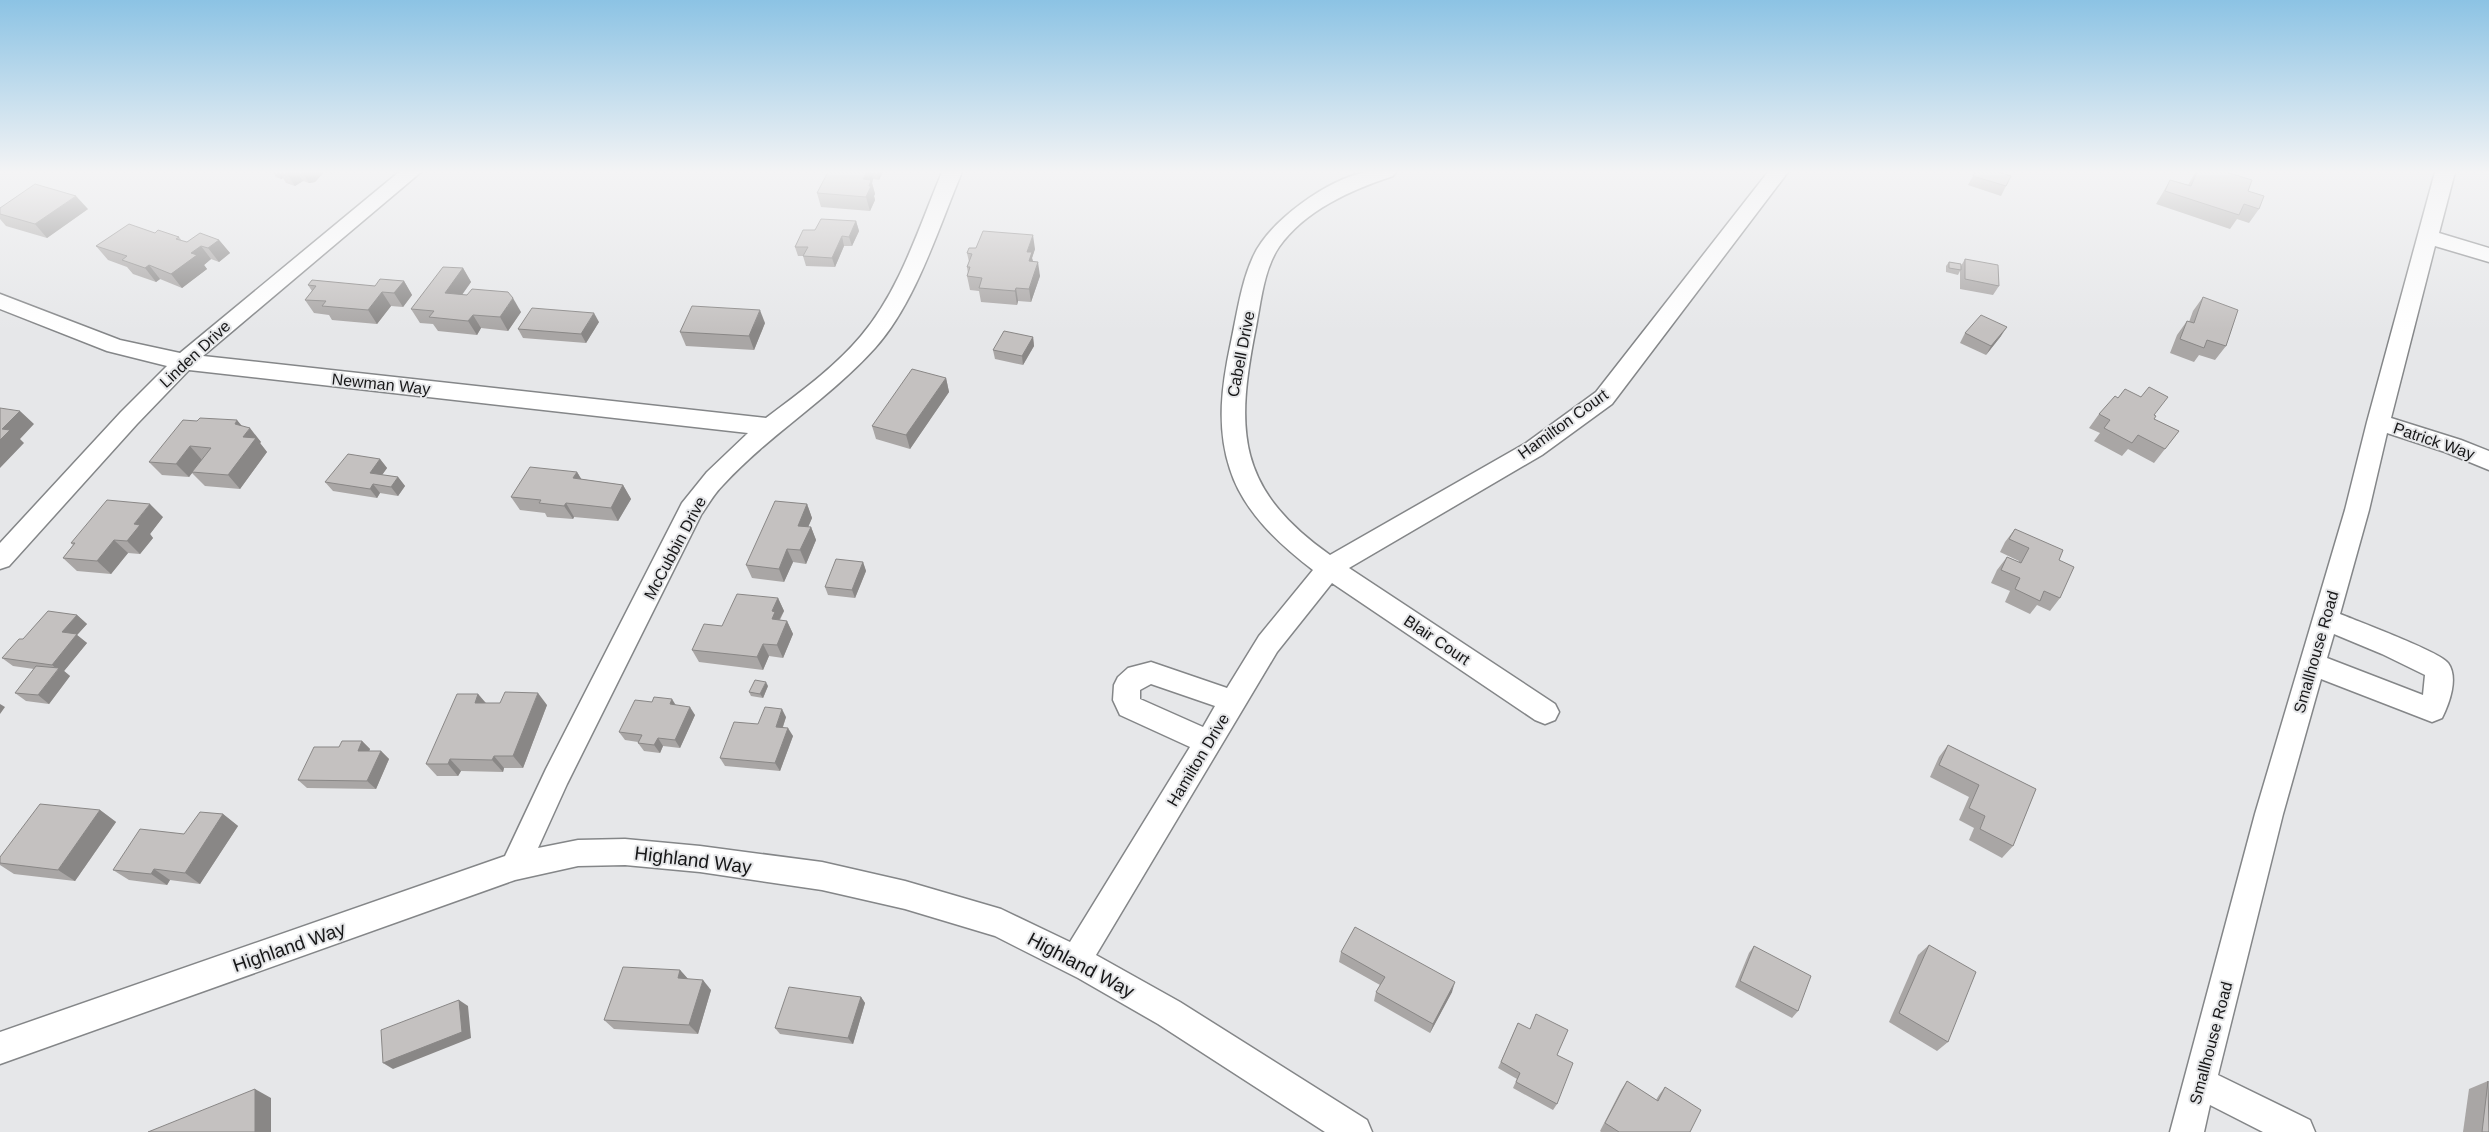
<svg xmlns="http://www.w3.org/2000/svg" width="2489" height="1132" viewBox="0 0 2489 1132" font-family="Arial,sans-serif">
<rect width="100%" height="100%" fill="#e6e7e9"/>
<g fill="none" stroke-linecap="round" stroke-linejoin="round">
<defs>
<g id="minor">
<path d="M 399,172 L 421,172 L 203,356 L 766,418 C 799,393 834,368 861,336 C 900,290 919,227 942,172 L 962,172 C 938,229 916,302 875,348 C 829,399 770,434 723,485 C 714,494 708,505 701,515 L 567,784 L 538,848 L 578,840 L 625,839 L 700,846 L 822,862 L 905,881 L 1001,909 L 1070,942 L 1190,747 L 1120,715 L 1113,700 L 1114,685 L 1118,677 L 1128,668 L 1151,662 L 1227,688 L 1259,636 L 1313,570 C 1279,544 1243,511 1230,469 C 1216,427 1222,384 1231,342 C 1237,314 1241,283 1253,257 C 1269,221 1327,180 1365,172 C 1375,170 1386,172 1396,172 L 1393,176 C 1351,190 1305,210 1279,247 C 1264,269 1261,301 1256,327 C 1235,432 1237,489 1330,555 L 1526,443 L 1596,392 L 1768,172 L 1788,172 L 1612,404 L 1542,455 L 1349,568 L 1555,704 L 1559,712 L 1555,720 L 1545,724 L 1535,720 L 1332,583 L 1277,652 L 1096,955 L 1180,1002 L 1367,1120 L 1372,1132 L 1325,1132 L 1158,1024 L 1078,978 L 995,936 L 905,909 L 822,890 L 700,872 L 625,865 L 578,866 L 515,880 L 0,1064 L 0,1032 L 505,856 L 546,769 L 682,503 L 707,472 L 748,433 L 189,370 L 137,424 L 9,566 L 0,569 L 0,543 L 121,412 L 167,366 L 107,351 L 0,309 L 0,294 L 120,340 L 180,353 ZM 1151,684 L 1215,706 L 1203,727 L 1140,699 L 1140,690 Z"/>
<path d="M 2435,172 L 2455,172 L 2439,233 L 2489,248 L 2489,262 L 2435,246 L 2391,418 L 2461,440 L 2489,451 L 2489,470 L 2445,452 L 2387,433 L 2369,510 L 2340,614 C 2357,621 2441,652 2448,663 C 2459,678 2449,704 2442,718 L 2432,722 L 2321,679 L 2283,814 L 2218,1075 L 2310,1120 L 2315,1132 L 2263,1132 L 2210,1105 L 2204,1132 L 2170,1132 L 2255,814 L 2345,510 L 2367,422 ZM 2334,634 L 2382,654 L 2425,675 L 2423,695 L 2327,658 Z"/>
</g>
</defs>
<use href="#minor" stroke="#848688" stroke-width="3"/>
<use href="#minor" fill="#fff" fill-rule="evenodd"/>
</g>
<g fill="#a9a6a5">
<path d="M 270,172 L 335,172 L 332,174 L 324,172 L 315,182 L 309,183 L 303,181 L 295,186 L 286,183 L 283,178 L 281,179 L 276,177 L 273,173 Z"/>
<path d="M 828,172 L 883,172 L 879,180 L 873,179 L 872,183 L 875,194 L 874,196 L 875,200 L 870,211 L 821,207 L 817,193 Z"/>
<path d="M 1975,172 L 2011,176 L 2001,196 L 1968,185 Z"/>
<path d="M 2195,172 L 2226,172 L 2248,191 L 2259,209 L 2249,223 L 2237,219 L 2230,229 L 2156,204 L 2162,194 L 2170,180 L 2188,185 L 2192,178 Z"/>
<path d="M 0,208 L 88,209 L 47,238 L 6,226 L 0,219 Z"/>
<path d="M 856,221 L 859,231 L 852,246 L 844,246 L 835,267 L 806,266 L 803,256 L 798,256 L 795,247 L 815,230 Z"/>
<path d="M 155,233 L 179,237 L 182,241 L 187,242 L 219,240 L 230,253 L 219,262 L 211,259 L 204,265 L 207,269 L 182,288 L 160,279 L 156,282 L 133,274 L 127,267 L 108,260 L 96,246 Z"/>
<path d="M 1035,249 L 1032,258 L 1033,261 L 1040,276 L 1031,302 L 1018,301 L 1017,305 L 981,302 L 979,291 L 970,290 L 967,276 L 968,274 L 967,267 L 969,262 L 967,253 Z"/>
<path d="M 1965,259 L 1999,286 L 1993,295 L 1960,289 L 1960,271 L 1958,275 L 1946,272 L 1946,266 L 1949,262 L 1961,266 Z"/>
<path d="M 463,268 L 471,282 L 462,295 L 521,312 L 508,331 L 481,328 L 477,335 L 438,331 L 433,324 L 420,323 L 411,309 Z"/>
<path d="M 404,281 L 412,295 L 403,307 L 391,306 L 377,324 L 332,320 L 329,315 L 314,313 L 305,300 L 312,291 L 308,285 L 375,286 Z"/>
<path d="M 2203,297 L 2226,346 L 2215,360 L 2199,355 L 2194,362 L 2170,353 L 2177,335 L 2187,321 L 2189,322 L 2193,311 Z"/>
<path d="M 599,322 L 586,343 L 523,338 L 518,329 Z"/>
<path d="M 765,323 L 754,350 L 686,346 L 680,332 Z"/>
<path d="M 1965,333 L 2001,336 L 1986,355 L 1960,343 Z"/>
<path d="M 1033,337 L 1034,346 L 1023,365 L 995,359 L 993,350 Z"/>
<path d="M 946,378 L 949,392 L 910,449 L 876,439 L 872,426 Z"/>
<path d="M 2099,414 L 2154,415 L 2154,419 L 2179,431 L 2154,463 L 2128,449 L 2122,456 L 2094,441 L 2100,433 L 2089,428 Z"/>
<path d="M 242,426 L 261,442 L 260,443 L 267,452 L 240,489 L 205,486 L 192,473 L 189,477 L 162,475 L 149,462 Z"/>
<path d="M 380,459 L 387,468 L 382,475 L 398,477 L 405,486 L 398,496 L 380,493 L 377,498 L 333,491 L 325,482 Z"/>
<path d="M 577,472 L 581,479 L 623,485 L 631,499 L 618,521 L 574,517 L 573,519 L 547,517 L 545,513 L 520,510 L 511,497 Z"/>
<path d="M 807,504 L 812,518 L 808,527 L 811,527 L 816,540 L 806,564 L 793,562 L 784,582 L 752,578 L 746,565 Z"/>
<path d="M 163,517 L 150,534 L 153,538 L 140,554 L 128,553 L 111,574 L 77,571 L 63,558 L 73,545 L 71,543 Z"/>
<path d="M 2015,529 L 2059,560 L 2060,598 L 2050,611 L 2037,605 L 2030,614 L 2005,602 L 2010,591 L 1991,583 L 1997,570 L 2007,557 L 2019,562 L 2019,561 L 2000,552 L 2005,542 Z"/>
<path d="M 863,562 L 866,571 L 855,598 L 828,595 L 825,587 Z"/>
<path d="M 778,598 L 784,611 L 780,620 L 787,621 L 793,634 L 783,658 L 769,656 L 763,670 L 699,662 L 692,650 L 722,626 Z"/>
<path d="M 77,615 L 87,624 L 77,635 L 87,643 L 64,671 L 70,676 L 49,704 L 26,701 L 15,693 L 34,669 L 13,666 L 2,658 L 23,639 Z"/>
<path d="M 768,686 L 763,698 L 751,696 L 749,692 Z"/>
<path d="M 478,694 L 486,703 L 547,705 L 523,768 L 504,768 L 503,772 L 461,771 L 458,776 L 437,776 L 426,764 Z"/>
<path d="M 676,705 L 695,715 L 680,748 L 663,746 L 660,753 L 644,751 L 638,743 L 638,742 L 625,740 L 619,732 Z"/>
<path d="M 786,717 L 783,727 L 793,736 L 780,771 L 725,766 L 720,758 L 758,724 Z"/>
<path d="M 362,741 L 370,749 L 369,751 L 381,751 L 389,759 L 376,789 L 307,788 L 298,780 L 339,747 Z"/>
<path d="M 1948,745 L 2036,789 L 2013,846 L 2002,858 L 1969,840 L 1974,828 L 1959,820 L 1969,797 L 1930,777 L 1939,757 Z"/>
<path d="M 100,810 L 116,822 L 75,881 L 14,874 L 0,865 L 0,857 Z"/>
<path d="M 223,814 L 238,826 L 200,884 L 170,880 L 167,885 L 129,880 L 113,870 Z"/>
<path d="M 1929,945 L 1948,1042 L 1937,1051 L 1889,1022 L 1918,955 Z"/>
<path d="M 1754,946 L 1798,1011 L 1792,1018 L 1735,987 L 1749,953 Z"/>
<path d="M 1341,952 L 1452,992 L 1430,1033 L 1374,1001 L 1376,992 L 1380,985 L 1339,962 Z"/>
<path d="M 680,970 L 688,979 L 711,990 L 698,1034 L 614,1029 L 604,1020 Z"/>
<path d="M 861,997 L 865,1003 L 853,1044 L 780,1034 L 775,1028 Z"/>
<path d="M 1518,1023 L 1557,1055 L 1557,1104 L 1553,1110 L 1513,1088 L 1517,1079 L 1498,1068 Z"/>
<path d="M 1627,1081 L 1656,1100 L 1659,1095 L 1665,1087 L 1690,1132 L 1601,1132 L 1600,1131 L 1621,1090 Z"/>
<path d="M 2488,1081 L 2489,1132 L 2463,1132 L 2469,1089 Z"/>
</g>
<g fill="#898786">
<path d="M 277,172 L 279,172 L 283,178 L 281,179 Z"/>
<path d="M 285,172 L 297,172 L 303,181 L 295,186 L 286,172 Z"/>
<path d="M 302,172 L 324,172 L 315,182 L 309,183 Z"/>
<path d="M 867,172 L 872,172 L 873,179 L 872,183 L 875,194 L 874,196 L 875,200 L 870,211 L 866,197 L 863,179 Z"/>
<path d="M 877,172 L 883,172 L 879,180 Z"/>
<path d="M 76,196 L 88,209 L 47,238 L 35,224 Z"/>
<path d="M 856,221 L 859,231 L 852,246 L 849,237 Z"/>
<path d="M 1033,235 L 1035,249 L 1032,258 L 1034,266 L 1031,275 L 1027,252 Z"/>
<path d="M 842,236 L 844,246 L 835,267 L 832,258 Z"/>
<path d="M 219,240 L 230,253 L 219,262 L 208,248 Z"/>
<path d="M 201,246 L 211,259 L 204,265 L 207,269 L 182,288 L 171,274 L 191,253 Z"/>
<path d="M 1038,262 L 1040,276 L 1031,302 L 1029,289 Z"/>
<path d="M 149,265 L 160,279 L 156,282 L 145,268 Z"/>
<path d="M 463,268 L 471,282 L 453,307 L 445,293 Z"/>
<path d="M 404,281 L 412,295 L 403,307 L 394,293 Z"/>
<path d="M 1016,288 L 1018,301 L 1017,305 L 1015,291 Z"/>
<path d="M 382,292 L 391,306 L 377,324 L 368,310 Z"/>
<path d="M 513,298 L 521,312 L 508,331 L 500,317 Z"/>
<path d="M 760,310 L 765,323 L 754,350 L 749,336 Z"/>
<path d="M 594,313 L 599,322 L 586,343 L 581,334 Z"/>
<path d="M 473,315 L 481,328 L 477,335 L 468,321 Z"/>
<path d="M 2007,327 L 2001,336 L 1986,355 L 1991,346 Z"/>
<path d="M 1033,337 L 1034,346 L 1023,365 L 1022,356 Z"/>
<path d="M 946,378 L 949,392 L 910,449 L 906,435 Z"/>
<path d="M 20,411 L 34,424 L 20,439 L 24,443 L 0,468 L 0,440 L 2,429 Z"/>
<path d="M 237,420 L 247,432 L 250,428 L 261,442 L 260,443 L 267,452 L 240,489 L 228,475 L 243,437 L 235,424 Z"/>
<path d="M 190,446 L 202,460 L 189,477 L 176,464 Z"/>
<path d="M 380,459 L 387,468 L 377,482 L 370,473 Z"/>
<path d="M 577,472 L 585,485 L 573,478 Z"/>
<path d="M 398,477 L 405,486 L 398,496 L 391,487 Z"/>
<path d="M 373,484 L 380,493 L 377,498 L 370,489 Z"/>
<path d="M 623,485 L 631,499 L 618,521 L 611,508 Z"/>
<path d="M 566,503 L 574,517 L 573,519 L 564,506 Z"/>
<path d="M 150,504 L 163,517 L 150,534 L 153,538 L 140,554 L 127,541 L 134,524 Z"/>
<path d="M 807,504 L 812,518 L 803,539 L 798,526 Z"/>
<path d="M 811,527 L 816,540 L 806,564 L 800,550 Z"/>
<path d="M 114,540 L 128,553 L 111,574 L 97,561 Z"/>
<path d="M 787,549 L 793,562 L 784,582 L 779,569 Z"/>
<path d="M 863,562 L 866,571 L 855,598 L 852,590 Z"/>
<path d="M 778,598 L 784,611 L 779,620 L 772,619 L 772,611 Z"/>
<path d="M 77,615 L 87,624 L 77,635 L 87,643 L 64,671 L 70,676 L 49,704 L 38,695 L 58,670 L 52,665 L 62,632 Z"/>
<path d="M 787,621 L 793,634 L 783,658 L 777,645 Z"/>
<path d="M 763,644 L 769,656 L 763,670 L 757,657 Z"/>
<path d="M 766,682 L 768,686 L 763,698 L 760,694 Z"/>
<path d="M 538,693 L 547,705 L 523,768 L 513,756 Z"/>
<path d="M 478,694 L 489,707 L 475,703 Z"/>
<path d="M 672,699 L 677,707 L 670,704 Z"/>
<path d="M 0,704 L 5,707 L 0,714 Z"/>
<path d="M 690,707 L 695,715 L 680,748 L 675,740 Z"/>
<path d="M 782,709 L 786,717 L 780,735 L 776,727 Z"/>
<path d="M 788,728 L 793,736 L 780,771 L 775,763 Z"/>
<path d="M 658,738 L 663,746 L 660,753 L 654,745 Z"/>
<path d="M 362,741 L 370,749 L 366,759 L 358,751 Z"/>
<path d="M 381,751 L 389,759 L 376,789 L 367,781 Z"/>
<path d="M 494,756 L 504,768 L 503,772 L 492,760 Z"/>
<path d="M 450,759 L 461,771 L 458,776 L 448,764 Z"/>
<path d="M 100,810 L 116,822 L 75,881 L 58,870 Z"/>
<path d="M 223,814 L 238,826 L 200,884 L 185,873 Z"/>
<path d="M 154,869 L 170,880 L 167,885 L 151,874 Z"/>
<path d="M 680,970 L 689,980 L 678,978 Z"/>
<path d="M 703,980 L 711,990 L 698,1034 L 689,1025 Z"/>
<path d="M 1455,982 L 1452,992 L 1430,1033 L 1433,1024 Z"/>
<path d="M 861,997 L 865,1003 L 853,1044 L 848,1038 Z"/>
<path d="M 459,1000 L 468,1006 L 471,1038 L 393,1069 L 383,1063 Z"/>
<path d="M 255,1089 L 271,1098 L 271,1132 L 255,1132 Z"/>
</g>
<g fill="#c4c1c0" stroke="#898786">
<path d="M 828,172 L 867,172 L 863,179 L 871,180 L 869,186 L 871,186 L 866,197 L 817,193 Z"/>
<path d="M 1975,172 L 1999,172 L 2011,176 L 2006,186 L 1973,176 Z"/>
<path d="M 2197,172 L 2226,172 L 2252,180 L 2248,191 L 2264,196 L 2259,209 L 2244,204 L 2239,215 L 2165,191 L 2170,180 L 2191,186 Z"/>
<path d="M 35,184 L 76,196 L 35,224 L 0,214 L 0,208 Z"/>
<path d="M 821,219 L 856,221 L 849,237 L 842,236 L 832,258 L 803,256 L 808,247 L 795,247 L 803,230 L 815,230 Z"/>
<path d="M 129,224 L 155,233 L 158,230 L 179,237 L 176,239 L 187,242 L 200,233 L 219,240 L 208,248 L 201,246 L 191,253 L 197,255 L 171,274 L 149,265 L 145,268 L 122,260 L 127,256 L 96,246 Z"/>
<path d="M 983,231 L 1033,235 L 1027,252 L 1032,252 L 1029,261 L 1038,262 L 1029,289 L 1016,288 L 1015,291 L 979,288 L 982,278 L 967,276 L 970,267 L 967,267 L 972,254 L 967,253 L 969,248 L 976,248 Z"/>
<path d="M 1965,259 L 1998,265 L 1999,286 L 1965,279 Z"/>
<path d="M 1949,262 L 1961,264 L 1961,270 L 1949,268 Z"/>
<path d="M 443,267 L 463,268 L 445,293 L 467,295 L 472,289 L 508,292 L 513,298 L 500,317 L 473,315 L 468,321 L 429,317 L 434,311 L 411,309 Z"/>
<path d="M 380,279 L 404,281 L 394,293 L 382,292 L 368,310 L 322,306 L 326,301 L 305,300 L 316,286 L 308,285 L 312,280 L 375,286 Z"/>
<path d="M 2203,297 L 2238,310 L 2226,346 L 2207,340 L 2204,348 L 2180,339 L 2187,321 L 2194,323 Z"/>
<path d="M 692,306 L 760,310 L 749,336 L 680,332 Z"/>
<path d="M 532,308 L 594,313 L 581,334 L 518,329 Z"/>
<path d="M 1981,315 L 2007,327 L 1991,346 L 1965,333 Z"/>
<path d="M 1004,331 L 1033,337 L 1022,356 L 993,350 Z"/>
<path d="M 912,369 L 946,378 L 906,435 L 872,426 Z"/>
<path d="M 2149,387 L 2168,397 L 2154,415 L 2156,416 L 2154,419 L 2179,431 L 2165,449 L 2138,435 L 2132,443 L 2104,428 L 2110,420 L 2099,414 L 2115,396 L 2118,398 L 2125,389 L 2141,397 Z"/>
<path d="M 0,408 L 20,411 L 2,429 L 10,430 L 0,440 Z"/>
<path d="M 200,418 L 237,420 L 235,424 L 250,428 L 243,437 L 256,438 L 228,475 L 192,472 L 211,448 L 190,446 L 176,464 L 149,462 L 183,420 L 197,421 Z"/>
<path d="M 348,454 L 380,459 L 370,473 L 398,477 L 391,487 L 373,484 L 370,489 L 325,482 Z"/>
<path d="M 530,467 L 577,472 L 573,478 L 623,485 L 611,508 L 566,503 L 564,506 L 539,503 L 541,500 L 511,497 Z"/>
<path d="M 107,500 L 150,504 L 134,524 L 140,525 L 127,541 L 114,540 L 97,561 L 63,558 L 75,543 L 71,543 Z"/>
<path d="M 775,501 L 807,504 L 798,526 L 811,527 L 800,550 L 787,549 L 779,569 L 746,565 Z"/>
<path d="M 2015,529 L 2063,550 L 2059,560 L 2074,567 L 2060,598 L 2044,591 L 2040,601 L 2015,589 L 2020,578 L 2001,570 L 2007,557 L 2021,563 L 2029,548 L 2009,539 Z"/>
<path d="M 836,559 L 863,562 L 852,590 L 825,587 Z"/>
<path d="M 737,594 L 778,598 L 772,611 L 775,612 L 772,619 L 787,621 L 777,645 L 763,644 L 757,657 L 692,650 L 704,624 L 722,626 Z"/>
<path d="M 48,611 L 77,615 L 62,632 L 77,634 L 52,665 L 2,658 L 19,639 L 23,639 Z"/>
<path d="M 36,666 L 59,668 L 38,695 L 15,693 Z"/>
<path d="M 755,680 L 766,682 L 760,694 L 749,692 Z"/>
<path d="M 505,692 L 538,693 L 513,756 L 494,756 L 492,760 L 450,759 L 448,764 L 426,764 L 457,694 L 478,694 L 475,703 L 500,703 Z"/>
<path d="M 654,697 L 672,699 L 670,704 L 690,707 L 675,740 L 658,738 L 654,745 L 638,743 L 642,735 L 619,732 L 635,700 L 652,702 Z"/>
<path d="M 765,707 L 782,709 L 776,727 L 788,728 L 775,763 L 720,758 L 734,722 L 758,724 Z"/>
<path d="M 342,741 L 362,741 L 358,751 L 381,751 L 367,781 L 298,780 L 314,747 L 339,747 Z"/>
<path d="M 1948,745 L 2036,789 L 2013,846 L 1980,829 L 1985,816 L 1969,808 L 1979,785 L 1939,765 Z"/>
<path d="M 40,804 L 100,810 L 58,870 L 0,863 L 0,857 Z"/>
<path d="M 200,812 L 223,814 L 185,873 L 154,869 L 151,874 L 113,870 L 140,829 L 184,834 Z"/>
<path d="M 1355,927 L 1455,982 L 1433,1024 L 1376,992 L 1385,977 L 1341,952 Z"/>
<path d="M 1929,945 L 1976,972 L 1948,1042 L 1899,1013 Z"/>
<path d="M 1754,946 L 1811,976 L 1798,1011 L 1740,981 Z"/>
<path d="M 623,967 L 680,970 L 678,978 L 703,980 L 689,1025 L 604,1020 Z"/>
<path d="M 789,987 L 861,997 L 848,1038 L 775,1028 Z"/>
<path d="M 459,1000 L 462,1032 L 383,1063 L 381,1030 Z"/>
<path d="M 1536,1014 L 1568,1030 L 1557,1055 L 1573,1063 L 1557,1104 L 1516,1082 L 1520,1073 L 1501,1062 L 1518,1023 L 1530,1029 Z"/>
<path d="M 1627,1081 L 1658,1101 L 1665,1087 L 1701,1110 L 1690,1132 L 1619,1132 L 1605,1123 Z"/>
<path d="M 2488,1081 L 2489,1132 L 2482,1132 Z"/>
<path d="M 255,1089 L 255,1132 L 148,1132 Z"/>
</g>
<linearGradient id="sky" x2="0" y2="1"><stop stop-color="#8cc3e4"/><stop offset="0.52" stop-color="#f4f4f5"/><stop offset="1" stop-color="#f4f4f5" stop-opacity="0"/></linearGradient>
<rect width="2489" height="331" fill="url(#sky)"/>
<g text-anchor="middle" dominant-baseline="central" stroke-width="4" stroke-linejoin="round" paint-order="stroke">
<g font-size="16" fill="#171718" stroke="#e6e7e9">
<text transform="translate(195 354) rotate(-43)">Linden Drive</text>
<text transform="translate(1241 354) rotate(-79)">Cabell Drive</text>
<text transform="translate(381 384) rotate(6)">Newman Way</text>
<text transform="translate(1563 424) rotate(-36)">Hamilton Court</text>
<text transform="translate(2434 441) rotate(19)">Patrick Way</text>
<text transform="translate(675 548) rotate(-62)">McCubbin Drive</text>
<text transform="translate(1437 640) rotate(34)">Blair Court</text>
<text transform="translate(2316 652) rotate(-74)">Smallhouse Road</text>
<text transform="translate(1198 760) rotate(-59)">Hamilton Drive</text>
<text transform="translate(2211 1043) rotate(-75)">Smallhouse Road</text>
</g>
<g font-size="19" fill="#171718" stroke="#e6e7e9">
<text transform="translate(693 860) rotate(7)">Highland Way</text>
<text transform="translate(289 947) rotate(-19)">Highland Way</text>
<text transform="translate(1081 965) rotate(28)">Highland Way</text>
</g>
</g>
</svg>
